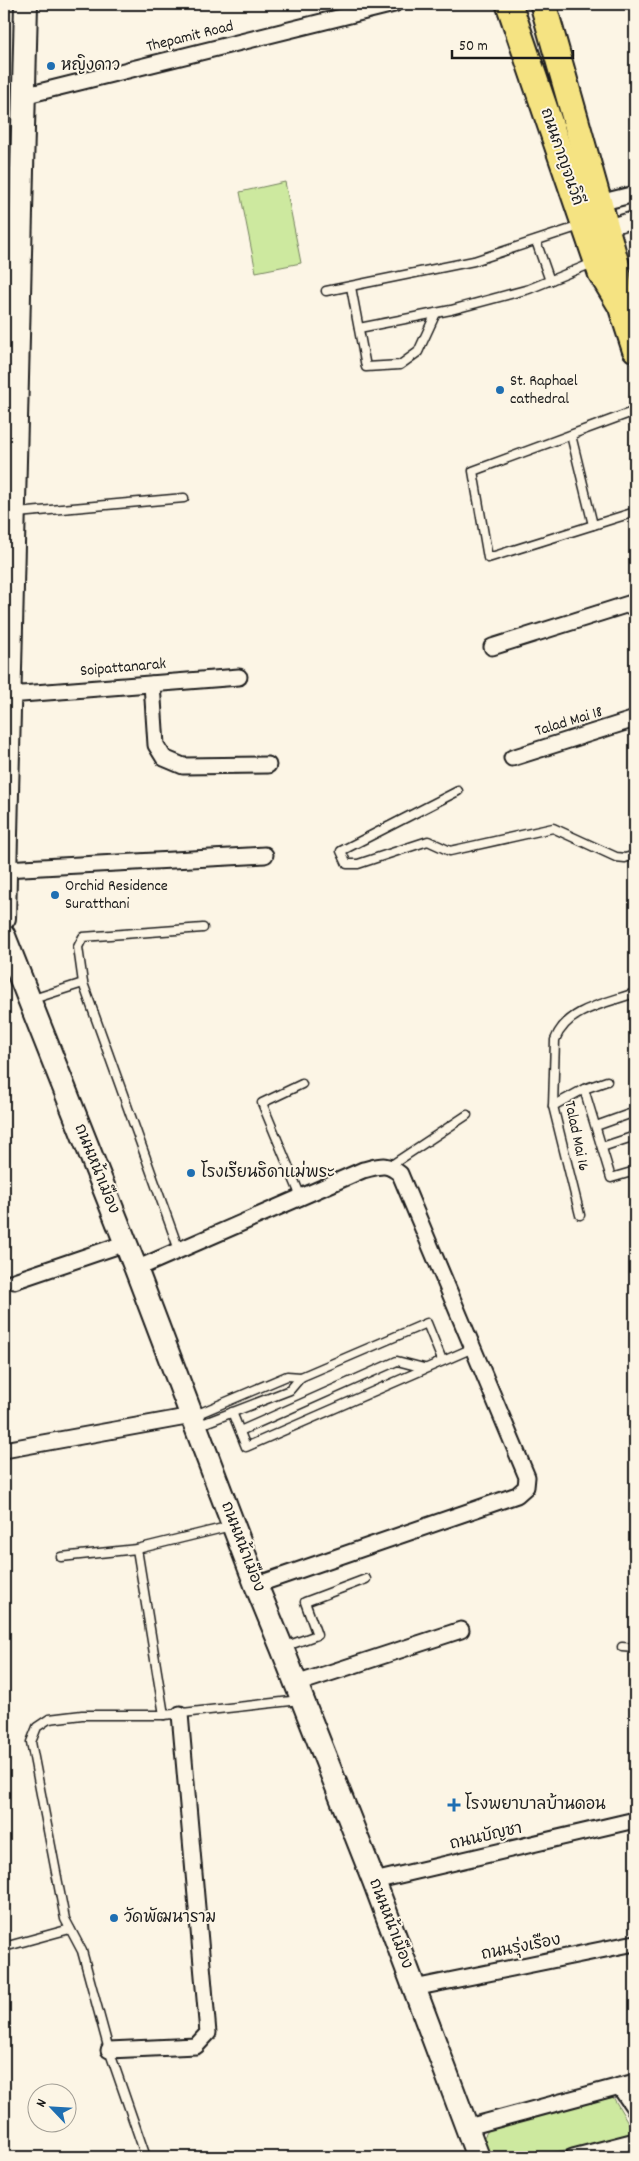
<svg xmlns="http://www.w3.org/2000/svg" width="639" height="2161" viewBox="0 0 639 2161" font-family="Dekko,'Playpen Sans Thai',sans-serif">
<rect width="100%" height="100%" fill="#fcf5e5"/>
<filter id="ink" filterUnits="userSpaceOnUse"><feTurbulence type="fractalNoise" baseFrequency=".02" numOctaves="2"/><feDisplacementMap in="SourceGraphic" scale="10" xChannelSelector="R" yChannelSelector="G"/><feConvolveMatrix kernelMatrix="1 2 1 2 8 2 1 2 1" color-interpolation-filters="sRGB"/></filter>
<g filter="url(#ink)">
<g fill="#cde99f" stroke="#74825e">
<path d="M 285,182 L 301,263 L 256,272 L 240,192 Z"/>
<path d="M 613,2097 L 635,2134 L 534,2157 L 488,2157 L 482,2140 L 487,2132 L 492,2127 Z"/>
</g>
<g fill="none" stroke-linecap="round" stroke-linejoin="round">
<defs>
<g id="lane">
<path d="M 536,241 L 550,281"/>
<path d="M 351,287 L 366,367 L 400,365 L 418,352 L 436,313"/>
<path d="M 326,291 L 474,261 L 580,226"/>
<path d="M 359,328 L 451,310 L 529,289 L 593,263"/>
<path d="M 635,411 L 473,471 L 488,558 L 635,512"/>
<path d="M 571,435 L 593,525"/>
<path d="M 17,513 L 184,498"/>
<path d="M 458,791 L 341,851 L 347,864 L 358,864 L 428,841 L 450,851 L 553,828 L 616,857 L 625,858 L 635,855"/>
<path d="M 30,1000 L 83,983"/>
<path d="M 584,1089 L 611,1178 L 635,1171"/>
<path d="M 553,1106 L 584,1089 L 607,1081"/>
<path d="M 596,1126 L 635,1112"/>
<path d="M 602,1147 L 635,1136"/>
<path d="M 390,1166 L 467,1115"/>
<path d="M 301,1197 L 262,1103 L 302,1084"/>
<path d="M 580,1215 L 553,1106 L 555,1040 C 566,1009 607,1003 635,993"/>
<path d="M 179,1250 L 83,983 L 78,947 L 83,937 L 203,928"/>
<path d="M 232,1412 L 246,1447 L 473,1348"/>
<path d="M 193,1416 L 287,1376 L 301,1377"/>
<path d="M 197,1426 L 290,1390 L 301,1377 L 427,1323 L 442,1360"/>
<path d="M 240,1431 L 397,1361 L 424,1368"/>
<path d="M 137,1549 L 164,1715"/>
<path d="M 61,1557 L 137,1549 L 231,1526"/>
<path d="M 284,1647 L 317,1635 L 305,1602 L 366,1579"/>
<path d="M 622,1647 L 635,1648"/>
<path d="M 4,1947 L 70,1929"/>
<path d="M 146,2157 L 109,2050 L 82,1951 L 65,1919 L 31,1742 L 37,1727 L 49,1719 L 82,1715 L 164,1715 L 300,1700"/>
</g>
<g id="street">
<path d="M 23,96 L 394,4"/>
<path d="M 599,203 L 635,194"/>
<path d="M 606,228 L 635,219"/>
<path d="M 492,647 L 635,602"/>
<path d="M 152,684 L 156,745 L 164,758 L 183,766 L 268,765"/>
<path d="M 9,695 L 239,677"/>
<path d="M 512,758 L 635,719"/>
<path d="M 4,869 L 265,855"/>
<path d="M 136,1269 L 363,1170 C 380,1166 386,1162 400,1174 L 527,1477 L 526,1487 L 517,1495 L 256,1585"/>
<path d="M 14,1281 L 126,1243"/>
<path d="M 4,1450 L 192,1416"/>
<path d="M 296,1684 L 461,1630"/>
<path d="M 374,1881 L 635,1820"/>
<path d="M 414,1988 L 635,1943"/>
<path d="M 109,2050 L 196,2046 L 208,2033 L 180,1714"/>
<path d="M 619,2086 L 635,2109"/>
<path d="M 468,2127 L 635,2082"/>
<path d="M 573,2157 L 635,2141"/>
</g>
<g id="secondary">
<path d="M 4,918 L 26,4"/>
<path d="M 4,936 L 136,1269 L 256,1585 L 282,1648 L 374,1881 L 478,2157"/>
</g>
<g id="primary">
<path d="M 509,4 L 601,273 L 621,306 L 635,349"/>
<path d="M 543,4 L 617,267 L 620,293"/>
</g>
</defs>
<use href="#lane" stroke="#1c1c1c" stroke-width="11"/>
<use href="#street" stroke="#1c1c1c" stroke-width="19"/>
<use href="#secondary" stroke="#1c1c1c" stroke-width="26"/>
<use href="#primary" stroke="#1c1c1c" stroke-width="29"/>
<use href="#lane" stroke="#fcf5e5" stroke-width="8"/>
<use href="#street" stroke="#fcf5e5" stroke-width="15"/>
<use href="#secondary" stroke="#fcf5e5" stroke-width="22"/>
<use href="#primary" stroke="#f5e382" stroke-width="25"/>
</g>
</g>
<g fill="#1f6fb2" stroke="#fcf5e5" stroke-width="2">
<circle cx="51" cy="66" r="5"/>
<circle cx="500" cy="390" r="5"/>
<circle cx="55" cy="895" r="5"/>
<circle cx="191" cy="1173" r="5"/>
<path d="M451.5 1797.5h5v5h5v5h-5v5h-5v-5h-5v-5h5z"/>
<circle cx="114" cy="1918" r="5"/>
</g>
<g text-anchor="middle" dominant-baseline="central" stroke-width="4" stroke-linejoin="round" paint-order="stroke">
<g font-size="16" fill="#1c1c1c" stroke="#fcf5e5">
<text transform="translate(190 37) rotate(-14)">Thepamit Road</text>
<text transform="translate(561 157) rotate(71)">ถนนกาญจนวิถี</text>
<text transform="translate(123 668) rotate(-5)">Soipattanarak</text>
<text transform="translate(569 722) rotate(-17)">Talad Mai 18</text>
<text transform="translate(576 1136) rotate(78)">Talad Mai 16</text>
<text transform="translate(96 1169) rotate(68)">ถนนหน้าเมือง</text>
<text transform="translate(242 1547) rotate(69)">ถนนหน้าเมือง</text>
<text transform="translate(486 1837) rotate(-13)">ถนนบัญชา</text>
<text transform="translate(390 1924) rotate(69)">ถนนหน้าเมือง</text>
<text transform="translate(521 1948) rotate(-11)">ถนนรุ่งเรือง</text>
</g>
<g font-size="16" fill="#1c1c1c" stroke="#fcf5e5" text-anchor="start">
<text x="61" y="66">หญิงดาว</text>
<text x="510" y="381">St. Raphael<tspan x="510" dy="18">cathedral</tspan></text>
<text x="65" y="886">Orchid Residence<tspan x="65" dy="18">Suratthani</tspan></text>
<text x="201" y="1173">โรงเรียนธิดาแม่พระ</text>
<text x="465" y="1805">โรงพยาบาลบ้านดอน</text>
<text x="124" y="1918">วัดพัฒนาราม</text>
</g>
</g>
<rect width="639" height="2161" fill="none" stroke="#fcf5e5" stroke-width="20"/>
<rect x="10" y="10" width="619" height="2141" fill="none" stroke="#1c1c1c" stroke-width="2" filter="url(#ink)"/>
<g transform="translate(52 2108) rotate(295)"><circle r="24" fill="#fcf5e5" stroke="#a29e95"/>
<path d="M0-4L9 19L0 12L-9 19Z" fill="#1f6fb2"/>
<text y="-8" font-size="14" font-weight="bold" text-anchor="middle" fill="#1c1c1c">N</text>
</g>
<path d="M452 50v8h121v-8" fill="none" stroke="#1c1c1c" stroke-width="2.5"/>
<text x="459" y="50" font-size="15" fill="#1c1c1c" stroke="#fcf5e5" stroke-width="4" paint-order="stroke">50 m</text>
</svg>
